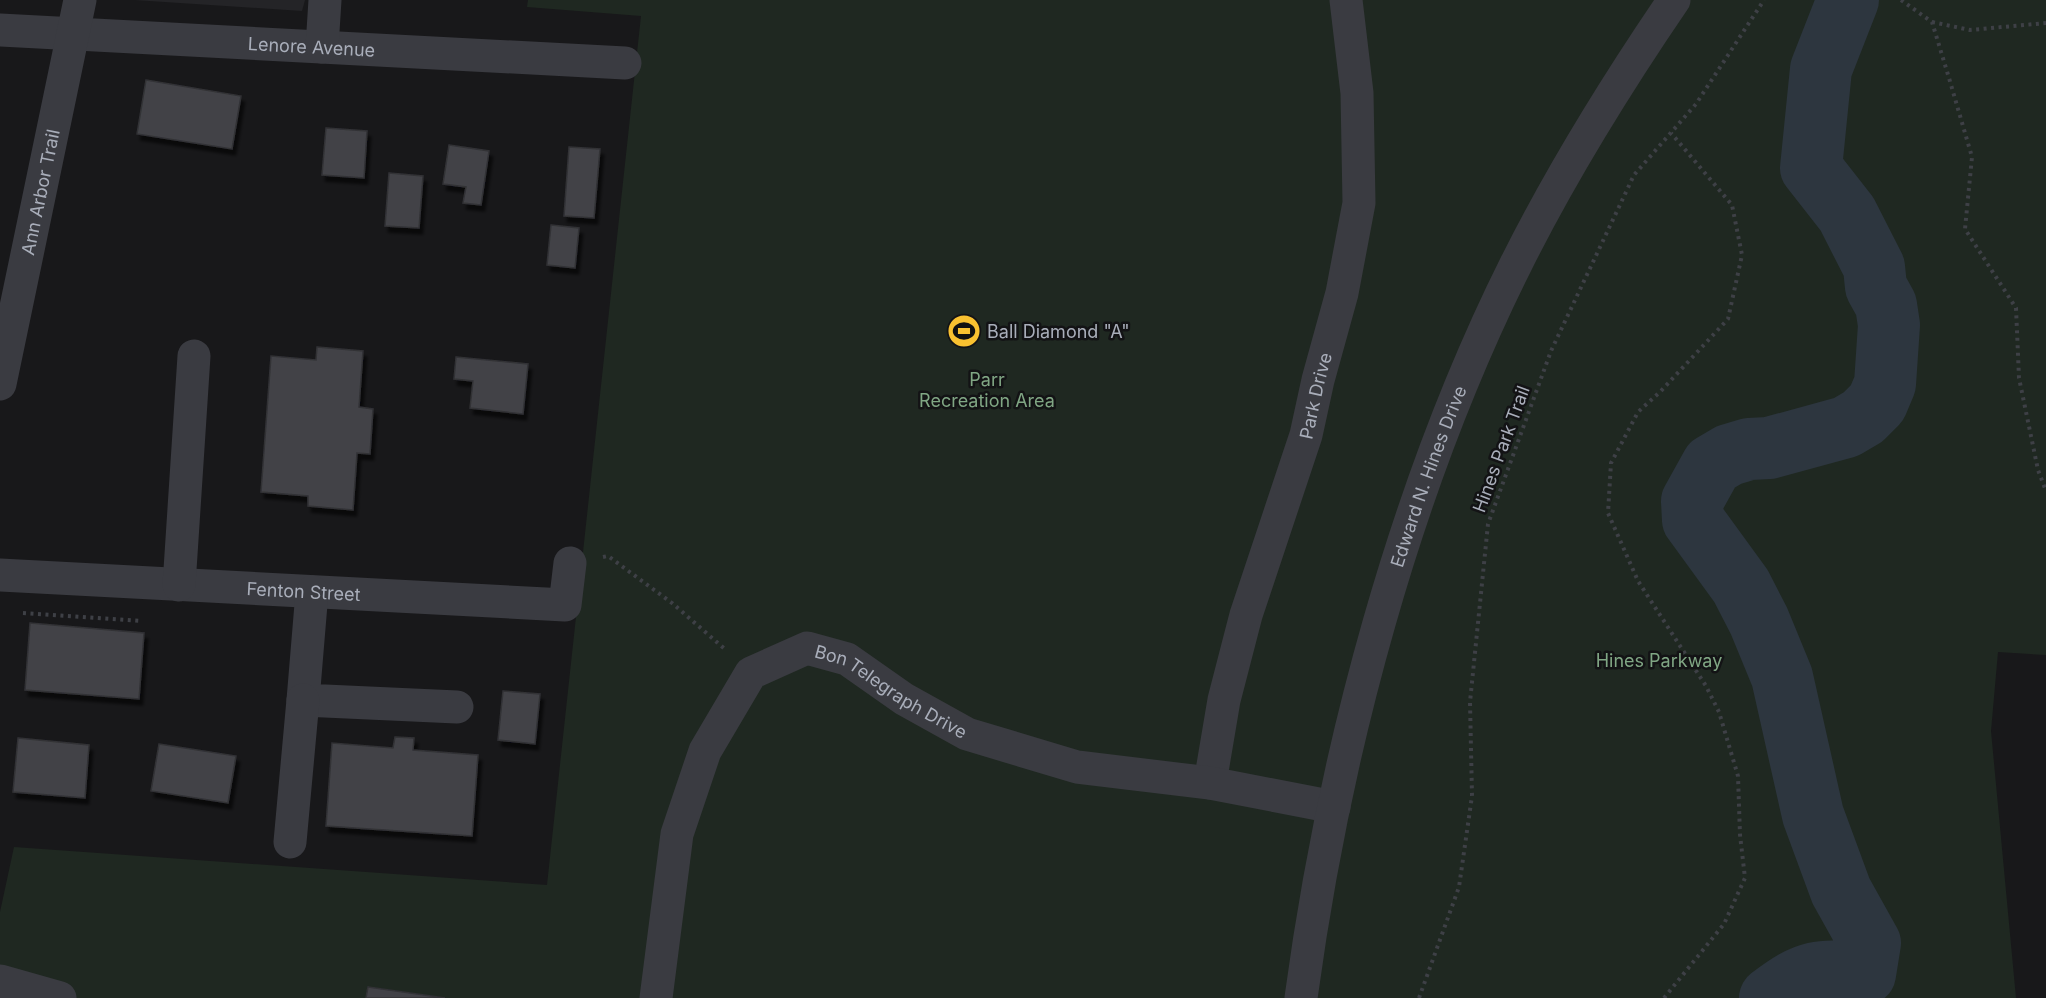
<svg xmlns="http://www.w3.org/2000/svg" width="2046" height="998" viewBox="0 0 2046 998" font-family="Inter,sans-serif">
<defs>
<filter id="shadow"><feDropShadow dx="3.5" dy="6" stdDeviation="1.5" flood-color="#0009"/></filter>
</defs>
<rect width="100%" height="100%" fill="#18181a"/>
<path fill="#242427" d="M 134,0 L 305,0 L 302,11 Z"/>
<path fill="#1f2821" d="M 528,0 L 2046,0 L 2046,655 L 1998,652 L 1991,731 L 2016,998 L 0,998 L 0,912 L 14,847 L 547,885 L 641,16 L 527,7 Z"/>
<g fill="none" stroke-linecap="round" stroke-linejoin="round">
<path stroke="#2d363f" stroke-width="62" d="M 1770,998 C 1808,969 1819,969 1865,974 L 1870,943 L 1841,891 L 1813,815 L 1782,677 L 1759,621 L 1741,586 L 1693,520 L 1692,501 L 1712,465 L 1729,455 L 1749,449 L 1769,448 L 1846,427 L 1863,417 L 1877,403 L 1885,384 L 1889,325 L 1886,305 L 1876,287 L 1874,267 L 1847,214 L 1811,168 L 1821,69 L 1848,0"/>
</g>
<g fill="#424347" stroke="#323236" stroke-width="1.5" filter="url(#shadow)">
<path d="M 146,80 L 241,96 L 232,149 L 137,134 Z"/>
<path d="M 326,128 L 367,131 L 364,178 L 322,175 Z"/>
<path d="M 449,145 L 489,151 L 481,205 L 463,203 L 466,187 L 443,184 Z"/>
<path d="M 569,147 L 600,149 L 594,218 L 564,216 Z"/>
<path d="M 389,173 L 423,176 L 419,228 L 385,226 Z"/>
<path d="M 551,225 L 579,228 L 575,268 L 547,265 Z"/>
<path d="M 317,347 L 363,351 L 359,407 L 373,409 L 370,454 L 357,453 L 353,510 L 308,506 L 308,496 L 261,492 L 271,356 L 316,360 Z"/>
<path d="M 456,357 L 528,364 L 523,414 L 470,408 L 473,381 L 454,379 Z"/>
<path d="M 30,623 L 144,633 L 139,699 L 25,690 Z"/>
<path d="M 503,691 L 540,694 L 535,744 L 498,740 Z"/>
<path d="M 395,737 L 414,738 L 413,750 L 478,755 L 472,836 L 326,826 L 332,743 L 393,748 Z"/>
<path d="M 18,738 L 89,745 L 85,798 L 13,792 Z"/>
<path d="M 159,744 L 236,756 L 228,803 L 151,791 Z"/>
<path d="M 368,987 L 445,998 L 366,998 Z"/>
</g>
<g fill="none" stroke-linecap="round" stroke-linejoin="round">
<g stroke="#3e4046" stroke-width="4" stroke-dasharray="3 4.5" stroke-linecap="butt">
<path d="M 1901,0 L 1932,22 L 1949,78 L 1972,157 L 1965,229 L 2016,308 L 2019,378 L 2038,470 L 2046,491"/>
<path d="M 1932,22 L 1970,30 L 2046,23"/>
<path d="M 603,557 L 608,556 L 672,603 L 727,651"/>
<path d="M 23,613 L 142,621"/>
<path d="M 1419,998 L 1459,887 L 1472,796 L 1470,702 L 1488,524 L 1551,351 L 1634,175 L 1696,104 L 1764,0"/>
<path d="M 1664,998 L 1724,924 L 1745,878 L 1740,835 L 1738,776 L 1719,712 L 1706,686 L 1638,581 L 1608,513 L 1611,463 L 1638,412 L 1661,391 L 1728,319 L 1742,255 L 1732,205 L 1671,133"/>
</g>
<g stroke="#3a3b41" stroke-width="33">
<path id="s1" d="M 0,30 L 625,63"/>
<path d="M 322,47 L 325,0"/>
<path id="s2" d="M 0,384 L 80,0"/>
<path id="s3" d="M 0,575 L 565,605 L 570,563"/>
<path d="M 179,585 L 194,356"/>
<path d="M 312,592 L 303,700 L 457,707"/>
<path id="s4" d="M 1210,783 L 1224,700 L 1246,615 L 1306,435 L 1318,380 L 1342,293 L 1359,203 L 1357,93 L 1346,0"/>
<path d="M 290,842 L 303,700"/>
<path d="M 0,981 L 60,998"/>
<path id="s5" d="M 656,998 L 677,834 L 705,751 L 751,673 L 807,648 L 847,659 L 904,699 L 967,734 L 1077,767 L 1210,783 L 1334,807"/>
<path id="s6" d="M 1301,998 C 1334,753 1405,486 1516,264 C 1562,172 1616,85 1674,0"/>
</g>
</g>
<defs>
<symbol id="stadium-disc" viewBox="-11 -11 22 22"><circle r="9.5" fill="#f9c130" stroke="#131315"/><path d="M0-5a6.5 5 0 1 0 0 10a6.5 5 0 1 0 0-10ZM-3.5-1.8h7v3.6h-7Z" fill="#111"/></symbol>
</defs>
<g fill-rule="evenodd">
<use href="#stadium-disc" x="945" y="312" width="38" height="38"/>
</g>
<g text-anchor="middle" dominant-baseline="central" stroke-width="5" stroke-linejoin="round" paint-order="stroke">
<g font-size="18" fill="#a9aeba" stroke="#131315">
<text stroke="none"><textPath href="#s1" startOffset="312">Lenore Avenue</textPath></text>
<text stroke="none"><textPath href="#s2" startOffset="196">Ann Arbor Trail</textPath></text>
<text stroke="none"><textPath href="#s4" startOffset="402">Park Drive</textPath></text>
<text transform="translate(1501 449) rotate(-70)">Hines Park Trail</text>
<text stroke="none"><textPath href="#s6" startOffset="538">Edward N. Hines Drive</textPath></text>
<text stroke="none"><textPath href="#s3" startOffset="304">Fenton Street</textPath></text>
<text stroke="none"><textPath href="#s5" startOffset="500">Bon Telegraph Drive</textPath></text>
</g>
<g font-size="18" fill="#a9aeba" stroke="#131315" text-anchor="start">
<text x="987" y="331">Ball Diamond "A"</text>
</g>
<g font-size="18" fill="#80a684" stroke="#131315">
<text x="987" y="379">Parr<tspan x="987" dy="21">Recreation Area</tspan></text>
<text x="1659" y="660">Hines Parkway</text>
</g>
</g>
</svg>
